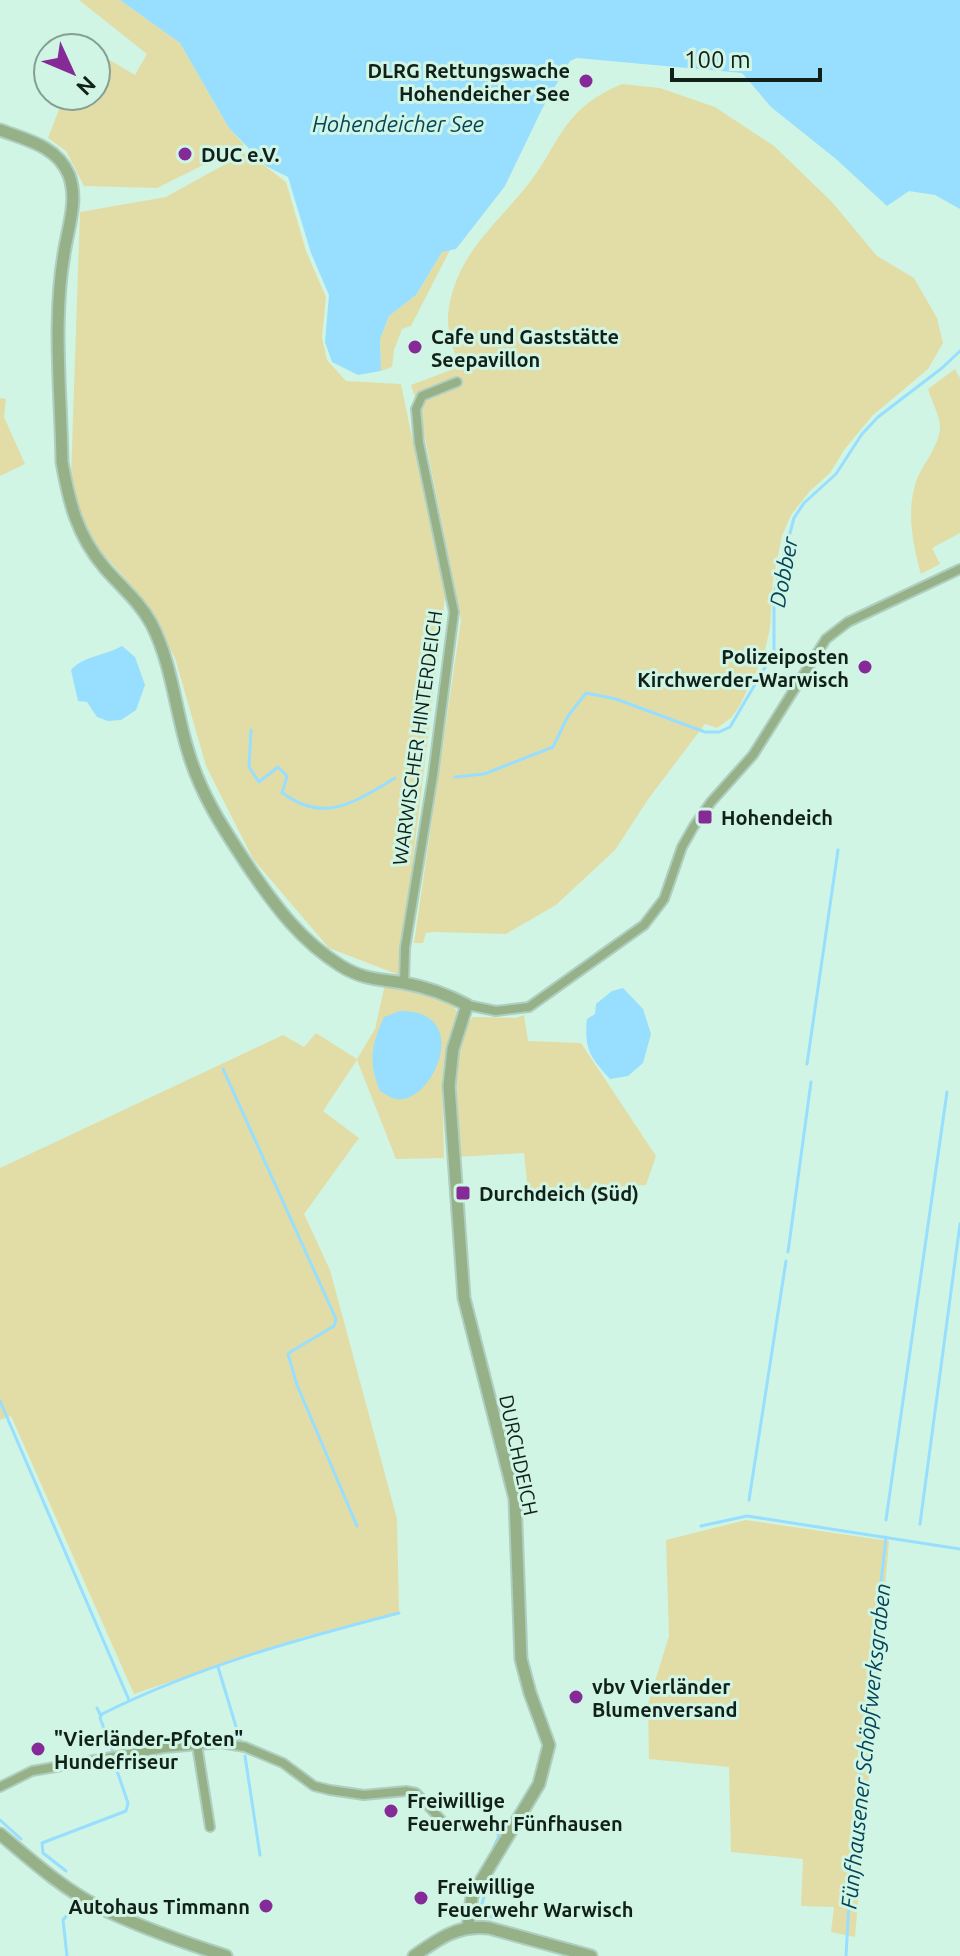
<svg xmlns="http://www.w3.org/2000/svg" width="960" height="1956" viewBox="0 0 960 1956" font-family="Ubuntu,sans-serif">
<rect width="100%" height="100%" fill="#d0f5e4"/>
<g fill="#e2dda7">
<path d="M 79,0 L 120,0 L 180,43 L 229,128 L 244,145 L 157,188 L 84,186 L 66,151 L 48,138 L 64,96 L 96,96 L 96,52 L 135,75 L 147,54 Z"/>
<path d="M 622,84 L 660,88 L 715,107 L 774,146 L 832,202 L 877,256 L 914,278 L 937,318 L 943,343 L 928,369 L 872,416 L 844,450 L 830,473 L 810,491 L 791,515 L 782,536 L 773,581 L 770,628 L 764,655 L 739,707 L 731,718 L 717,728 L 705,724 L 649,798 L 615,850 L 556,905 L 506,934 L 433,932 L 426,933 L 423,943 L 414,943 L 461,620 L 420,413 L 411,385 L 459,367 C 453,348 445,327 449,307 C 459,248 503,220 535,175 C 549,156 559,131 576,114 C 589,100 605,91 622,84 Z"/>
<path d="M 247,152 L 286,182 L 306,251 L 326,297 L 322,337 L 327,360 L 346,381 L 401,384 L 445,597 L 399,975 L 329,948 L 253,859 L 206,766 L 175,658 L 140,595 L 102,553 L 84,524 L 71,477 L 80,212 L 166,197 Z"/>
<path d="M 450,250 L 411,326 L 402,329 L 394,350 L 392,367 L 381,371 L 380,339 L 389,316 L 416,295 L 442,252 Z"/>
<path d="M 955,369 L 960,378 L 960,533 L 932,548 L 940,564 L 921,574 C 913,546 906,511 916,482 C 922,464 941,445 940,425 C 939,414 931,400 928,389 Z"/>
<path d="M 0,398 L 6,399 L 4,417 L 25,464 L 0,476 Z"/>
<path d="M 385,984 L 449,1000 L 458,1013 L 445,1056 L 442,1080 L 444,1158 L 396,1159 L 357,1060 L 323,1111 L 359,1138 L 304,1214 L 330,1270 L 397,1519 L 399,1613 L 303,1637 L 134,1694 L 11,1416 L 0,1420 L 0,1168 L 283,1035 L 304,1047 L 316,1033 L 357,1059 L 375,1029 Z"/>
<path d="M 524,1015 L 528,1041 L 581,1043 L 656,1156 L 646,1185 L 528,1193 L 524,1153 L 458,1157 C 458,1120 447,1047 473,1017 L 516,1018 Z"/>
<path d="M 746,1520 L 889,1541 L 855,1937 L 831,1932 L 834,1907 L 801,1906 L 803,1859 L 731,1852 L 729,1767 L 649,1759 L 648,1704 L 669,1636 L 666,1540 Z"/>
</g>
<g fill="#98defe">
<path d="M 120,0 L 960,0 L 960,209 L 935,195 L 909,191 L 887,206 L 836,159 L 771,107 L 742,73 L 577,58 L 570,61 L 542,109 L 505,186 L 456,249 L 442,252 L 416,295 L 389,316 L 380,339 L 381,371 L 358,375 L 332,362 L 325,342 L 329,295 L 311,253 L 288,177 L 266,166 L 229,128 L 180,43 Z"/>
<path d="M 122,646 L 135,657 L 145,685 L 136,710 L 121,720 L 108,721 L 97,717 L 87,702 L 78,701 L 71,670 C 85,655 105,656 122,646 Z"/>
<path d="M 623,988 L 643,1009 L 651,1034 L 643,1063 L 628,1076 L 610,1079 C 590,1057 584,1049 587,1019 L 595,1014 L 596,1004 L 612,991 Z"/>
<path d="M 400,1011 C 475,1010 432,1105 397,1099 C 392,1099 385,1094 380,1091 C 368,1061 371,1046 384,1017 Z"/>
</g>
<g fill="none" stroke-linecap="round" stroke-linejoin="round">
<g stroke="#98defe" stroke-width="3">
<path d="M 251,730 L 249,767 L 259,782 L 278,767 L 287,776 L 282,793 C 289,797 297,803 305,805 C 336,817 369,794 395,778"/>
<path d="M 455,777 L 484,774 L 553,747 L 568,716 L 586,693 L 616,699 L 705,732 L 719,732 L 730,727 L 774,652 L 774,593 L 794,518 L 804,503 L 836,474 L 862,434 L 878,417 L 942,368 L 960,351"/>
<path d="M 807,1064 L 838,850"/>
<path d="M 223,1069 L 336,1319 L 334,1326 L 292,1351 L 288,1354 L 297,1385 L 357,1526"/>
<path d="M 788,1252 L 811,1082"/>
<path d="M 0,1401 L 129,1700"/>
<path d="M 749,1500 L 786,1261"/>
<path d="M 886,1520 L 947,1092"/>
<path d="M 920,1524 L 960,1224"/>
<path d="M 701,1526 L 747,1516 L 960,1549"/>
<path d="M 218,1667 L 240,1740"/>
<path d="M 97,1708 L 101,1716"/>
<path d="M 113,1752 L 100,1718 L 102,1714 C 196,1667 298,1639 399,1613"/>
<path d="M 245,1756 L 260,1855"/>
<path d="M 0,1820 L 21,1839"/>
<path d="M 491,1830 L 496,1831 L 499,1836 L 493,1849"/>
<path d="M 66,1871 L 43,1853 L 42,1843 L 126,1811 L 128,1803 L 115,1765"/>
<path d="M 486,1889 L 481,1908 L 486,1915 L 495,1918"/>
<path d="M 67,1956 L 63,1920 L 73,1908 L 83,1913"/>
<path d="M 846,1956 L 852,1849 L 886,1537"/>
</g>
<defs>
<g id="minor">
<path d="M 404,983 L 405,948 L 433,775 L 454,612 L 419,443 L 416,409 L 422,396 L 457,382"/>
<path d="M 467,1005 L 496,1011 L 529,1007 L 644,925 L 664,899 L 682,847 L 694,826 L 711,802 L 753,755 L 826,639 L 848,622 L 960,569"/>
<path d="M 197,1745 L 210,1827"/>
<path d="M 0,1787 L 32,1771 L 164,1748 L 221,1743 L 245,1747 L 283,1763 L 314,1786 L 330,1790 L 364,1795 L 406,1791 L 416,1793 L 446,1825 L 497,1824 L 512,1831"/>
</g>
<g id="tertiary">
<path d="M 0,130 C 27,140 57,146 69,175 C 78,199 69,224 65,248 C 52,318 61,391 62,462 C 69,502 77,535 104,567 C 120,586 139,601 151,623 C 172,663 175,709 188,751 C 201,796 225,831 250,869 C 276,907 301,941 341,966 C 364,980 379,979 404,983 C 426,987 448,995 467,1005 L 453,1049 L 449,1086 L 464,1298 L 515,1499 L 521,1659 L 530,1693 L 549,1745 L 539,1784 L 472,1896 L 468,1927"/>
<path d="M 0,1834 C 31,1860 63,1889 99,1907 C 140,1927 182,1942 226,1956"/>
<path d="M 414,1956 C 438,1939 459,1924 489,1928 L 591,1956"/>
</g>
</defs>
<use href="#minor" stroke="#aecfc0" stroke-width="12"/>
<use href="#tertiary" stroke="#aecfc0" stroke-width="15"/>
<use href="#minor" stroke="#96b188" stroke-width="8"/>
<use href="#tertiary" stroke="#96b188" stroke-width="11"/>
</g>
<g fill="#852b97" stroke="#d0f5e4" stroke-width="3">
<circle cx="586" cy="81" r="8"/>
<circle cx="185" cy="154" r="8"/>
<circle cx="415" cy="347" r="8"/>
<circle cx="865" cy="667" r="8"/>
<rect x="697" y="809" width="16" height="16" rx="4"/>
<rect x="455" y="1185" width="16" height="16" rx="4"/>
<circle cx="576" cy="1697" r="8"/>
<circle cx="38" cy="1749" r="8"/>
<circle cx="391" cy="1811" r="8"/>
<circle cx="421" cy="1898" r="8"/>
<circle cx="266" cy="1906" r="8"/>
</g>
<g text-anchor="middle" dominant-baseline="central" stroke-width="6" stroke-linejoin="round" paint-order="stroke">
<g font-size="20" font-weight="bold" fill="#12201a" stroke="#d0f5e4" text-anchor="start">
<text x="570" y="70" text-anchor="end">DLRG Rettungswache<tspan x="570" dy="23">Hohendeicher See</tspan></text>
<text x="201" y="154">DUC e.V.</text>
<text x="431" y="336">Cafe und Gaststätte<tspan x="431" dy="23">Seepavillon</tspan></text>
<text x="849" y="656" text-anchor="end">Polizeiposten<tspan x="849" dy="23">Kirchwerder-Warwisch</tspan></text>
<text x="721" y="817">Hohendeich</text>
<text x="479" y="1193">Durchdeich (Süd)</text>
<text x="592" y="1686">vbv Vierländer<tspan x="592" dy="23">Blumenversand</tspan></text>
<text x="54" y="1738">"Vierländer-Pfoten"<tspan x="54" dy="23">Hundefriseur</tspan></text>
<text x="407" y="1800">Freiwillige<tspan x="407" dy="23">Feuerwehr Fünfhausen</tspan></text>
<text x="437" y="1886">Freiwillige<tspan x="437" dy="23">Feuerwehr Warwisch</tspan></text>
<text x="250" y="1906" text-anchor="end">Autohaus Timmann</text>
</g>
<g font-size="20" fill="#12201a" stroke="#d0f5e4">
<text transform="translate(417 738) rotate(-82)">WARWISCHER HINTERDEICH</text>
<text transform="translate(519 1455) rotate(78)">DURCHDEICH</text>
</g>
<g font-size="22" font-style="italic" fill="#054459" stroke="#d0f5e4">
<text x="398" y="123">Hohendeicher See</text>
<text transform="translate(783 572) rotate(-79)">Dobber</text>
<text transform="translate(865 1746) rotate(-84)">Fünfhausener Schöpfwerksgraben</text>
</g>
</g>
<g transform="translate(72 72) rotate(134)"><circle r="38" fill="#d0f5e4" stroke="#84a093" stroke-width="2"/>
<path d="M0-6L14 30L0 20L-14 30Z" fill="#852b97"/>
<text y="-12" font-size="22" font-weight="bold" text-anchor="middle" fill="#12201a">N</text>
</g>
<path d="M672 68v12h148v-12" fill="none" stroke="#12201a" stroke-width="4"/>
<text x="684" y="68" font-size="24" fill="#12201a" stroke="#d0f5e4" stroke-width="6" paint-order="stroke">100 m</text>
</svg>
